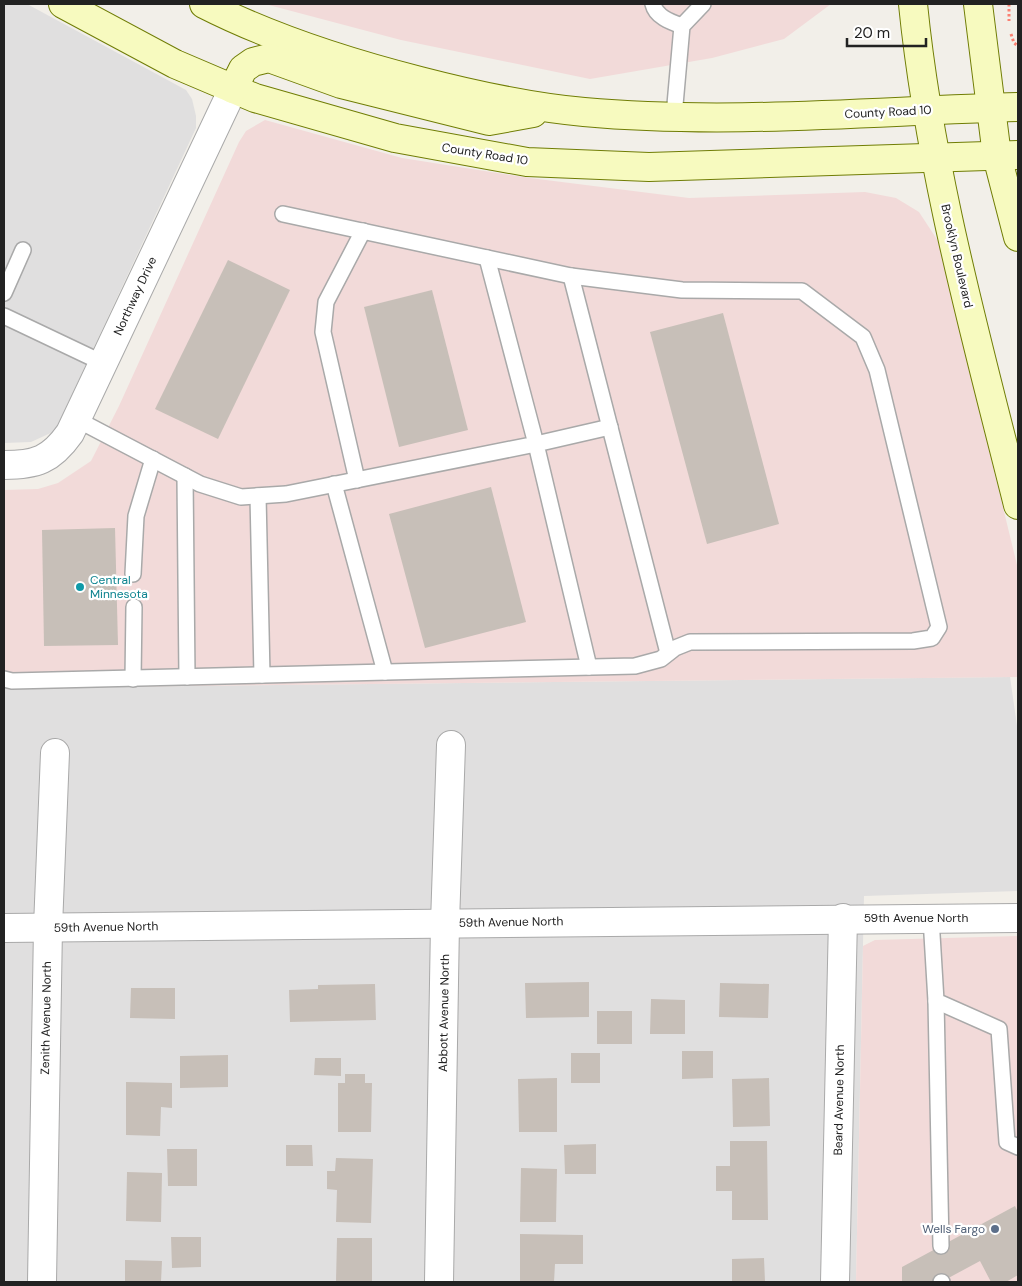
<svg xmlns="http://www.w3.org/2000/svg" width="1022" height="1286" viewBox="0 0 1022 1286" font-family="'DM Sans',sans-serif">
<rect width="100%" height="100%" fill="#f2efe9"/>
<g fill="#e0dfdf">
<path d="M 4,4 L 27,4 L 186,90 L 192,99 L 196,116 L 196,128 L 55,431 L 31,442 L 4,443 Z"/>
<path d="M 1010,677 L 1018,733 L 1018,891 L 864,896 L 856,1282 L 4,1282 L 4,688 Z"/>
</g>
<g fill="#f2dad9">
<path d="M 265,4 L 831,4 L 784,39 L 712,58 L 590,79 L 401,40 Z"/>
<path d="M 265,120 L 402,158 L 530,178 L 689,198 L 865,192 L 896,198 L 919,212 L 938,241 L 1018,569 L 1018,677 L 4,688 L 4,490 L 38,489 L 58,483 L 91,461 L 119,406 L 239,142 L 246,131 Z"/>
<path d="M 1018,936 L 1018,1282 L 856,1282 L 863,946 L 875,940 Z"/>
</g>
<g fill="#c7bfb8">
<path d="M 228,260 L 290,290 L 218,439 L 155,409 Z"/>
<path d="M 432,290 L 468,430 L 399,447 L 364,307 Z"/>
<path d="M 723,313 L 779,524 L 707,544 L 650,332 Z"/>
<path d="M 491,487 L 526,622 L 425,648 L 389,514 Z"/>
<path d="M 115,528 L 118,645 L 44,646 L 42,530 Z"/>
<path d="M 589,982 L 589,1017 L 526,1018 L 525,983 Z"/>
<path d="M 720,983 L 769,984 L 768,1018 L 719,1017 Z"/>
<path d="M 375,984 L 376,1020 L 290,1022 L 289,990 L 318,989 L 318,985 Z"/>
<path d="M 131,988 L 175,988 L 175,1019 L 130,1018 Z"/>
<path d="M 651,999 L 685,1000 L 685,1034 L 650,1034 Z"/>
<rect x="597" y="1011" width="35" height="33"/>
<path d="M 682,1051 L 713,1051 L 713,1078 L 682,1079 Z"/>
<rect x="571" y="1053" width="29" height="30"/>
<path d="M 228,1055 L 228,1087 L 180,1088 L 180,1056 Z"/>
<path d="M 315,1058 L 341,1058 L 341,1076 L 314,1075 Z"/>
<path d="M 345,1074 L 365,1074 L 365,1083 L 372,1083 L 371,1132 L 338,1132 L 338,1083 L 345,1083 Z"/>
<path d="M 557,1078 L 557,1132 L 519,1132 L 518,1079 Z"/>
<path d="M 769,1078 L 770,1126 L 733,1127 L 732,1079 Z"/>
<path d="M 126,1082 L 172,1083 L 172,1108 L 161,1107 L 160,1136 L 126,1135 Z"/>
<path d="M 730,1141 L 767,1141 L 768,1220 L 732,1220 L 732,1191 L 716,1191 L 716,1166 L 730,1166 Z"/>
<path d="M 596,1144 L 596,1174 L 565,1174 L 564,1145 Z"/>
<path d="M 286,1145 L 312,1145 L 313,1166 L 286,1166 Z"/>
<path d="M 167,1149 L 197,1149 L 197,1186 L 168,1186 Z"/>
<path d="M 336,1158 L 373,1159 L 371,1223 L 336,1222 L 337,1190 L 327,1189 L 327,1171 L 335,1171 Z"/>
<path d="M 521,1168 L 557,1169 L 556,1222 L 520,1222 Z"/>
<path d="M 127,1172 L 162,1173 L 161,1222 L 126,1221 Z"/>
<path d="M 1015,1206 L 1018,1212 L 1018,1275 L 1006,1282 L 991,1282 L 980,1261 L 941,1282 L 902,1282 L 902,1267 Z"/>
<path d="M 520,1234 L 583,1235 L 583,1264 L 555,1264 L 554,1282 L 520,1282 Z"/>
<path d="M 171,1237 L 201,1237 L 201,1267 L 172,1268 Z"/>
<path d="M 337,1238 L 372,1238 L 372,1282 L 336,1282 Z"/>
<path d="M 764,1258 L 765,1282 L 732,1282 L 732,1259 Z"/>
<path d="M 125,1260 L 162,1261 L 161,1282 L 125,1282 Z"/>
</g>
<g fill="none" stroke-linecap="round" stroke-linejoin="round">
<defs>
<g id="lane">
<path d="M 653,4 C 656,17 671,22 682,26"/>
<path d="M 674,116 L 682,26 L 703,4"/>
<path d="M 571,276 L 668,653"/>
<path d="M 4,293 L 23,250"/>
<path d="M 4,316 L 103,363"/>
<path d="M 76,419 L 200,484 L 241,497 L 286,494 L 536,444 L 487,258"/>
<path d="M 185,476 L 187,677"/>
<path d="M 357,480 L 323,332 L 326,302 L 363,231"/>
<path d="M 334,484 L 385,672"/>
<path d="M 258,496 L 262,675"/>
<path d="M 133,574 L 136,516 L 153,459"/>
<path d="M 589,667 L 536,444 L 610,427"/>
<path d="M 4,679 L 12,681 L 635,666 L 661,659 L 675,648 L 690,642 L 913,641 L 932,638 L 939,627 L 877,370 L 863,337 L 802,291 L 682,290 L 571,276 L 283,214"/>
<path d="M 133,679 L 134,607"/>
<path d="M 931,918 L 936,1001 L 999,1029 L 1007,1142 L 1018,1147"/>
<path d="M 936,1001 L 941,1246"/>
<path d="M 941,1282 L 942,1282"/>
</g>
<g id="street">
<path d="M 4,465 C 36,465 51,460 70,433 L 233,89"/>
<path d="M 4,928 L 1018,918"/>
<path d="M 42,1282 L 48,927 L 55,753"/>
<path d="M 439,1282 L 445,923 L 451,745"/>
<path d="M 835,1282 L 843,918"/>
</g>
<g id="secondary">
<path d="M 63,4 L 175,64 L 255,98 L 395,138 L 527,162 L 649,167 L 1018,155"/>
<path d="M 204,4 C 273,39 345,62 420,81 C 474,95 528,107 584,112 C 728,125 874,111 1018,107"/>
<path d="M 913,4 C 930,174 977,340 1018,505"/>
<path d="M 978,4 L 997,156 L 1018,237"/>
<path d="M 233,89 L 243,69 L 253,62 L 269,58 L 341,84 L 489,121 L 533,113"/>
</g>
</defs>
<use href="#lane" stroke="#a9a9a9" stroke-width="18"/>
<use href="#street" stroke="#a9a9a9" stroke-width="30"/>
<use href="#secondary" stroke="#707d05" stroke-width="30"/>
<g stroke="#fa8072" stroke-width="3" stroke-dasharray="2.5 2.5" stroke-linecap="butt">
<path d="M 1009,4 L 1009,21"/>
<path d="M 1011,34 L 1014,43 L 1018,46"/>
</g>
<use href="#lane" stroke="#fff" stroke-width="15"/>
<use href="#street" stroke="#fff" stroke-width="28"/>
<use href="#secondary" stroke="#f7fabf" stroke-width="28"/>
</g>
<circle fill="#0f9aa8" stroke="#fff" stroke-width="2" cx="80" cy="587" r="5"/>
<circle fill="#5c6f8a" stroke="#fff" stroke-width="2" cx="995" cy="1229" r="5"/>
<g text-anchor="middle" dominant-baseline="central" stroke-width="4.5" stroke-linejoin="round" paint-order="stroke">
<g font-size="12" fill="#222" stroke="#fff">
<text transform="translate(888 112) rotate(-3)">County Road 10</text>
<text transform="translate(485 154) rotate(9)">County Road 10</text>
<text transform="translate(957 256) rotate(77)">Brooklyn Boulevard</text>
<text transform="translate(135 296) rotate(-65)">Northway Drive</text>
<text x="916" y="918">59th Avenue North</text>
<text transform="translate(511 922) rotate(-1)">59th Avenue North</text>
<text transform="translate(106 927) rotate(-1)">59th Avenue North</text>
<text transform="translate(444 1013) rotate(-89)">Abbott Avenue North</text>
<text transform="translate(46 1018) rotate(-89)">Zenith Avenue North</text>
<text transform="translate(839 1100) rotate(-89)">Beard Avenue North</text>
</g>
<g font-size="12" fill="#0d838f" stroke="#fff" text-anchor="start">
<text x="90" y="580">Central<tspan x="90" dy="14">Minnesota</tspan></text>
</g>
<g font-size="12" fill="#4e5e75" stroke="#fff" text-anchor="end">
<text x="985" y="1229">Wells Fargo</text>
</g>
</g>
<rect width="1022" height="1286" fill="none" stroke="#222222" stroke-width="10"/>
<path d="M847 38v8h79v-8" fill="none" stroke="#222222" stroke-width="2.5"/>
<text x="854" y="38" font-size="15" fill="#222222" stroke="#ffffff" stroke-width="4" paint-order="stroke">20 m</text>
</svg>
